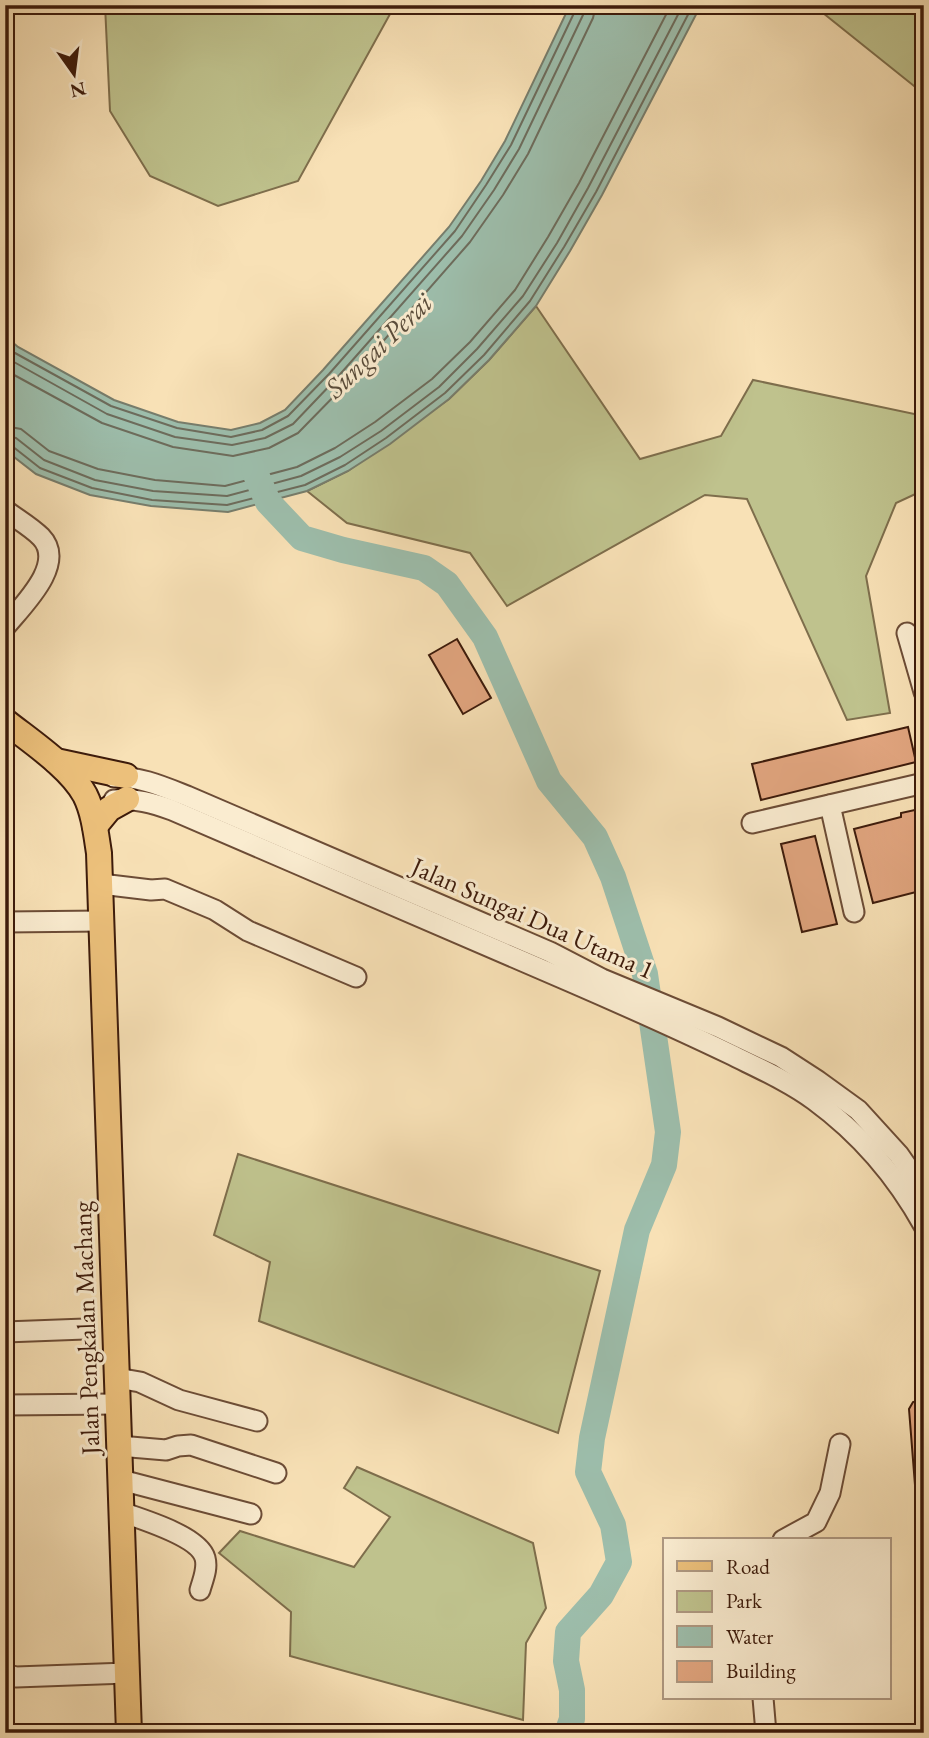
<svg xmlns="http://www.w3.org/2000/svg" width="929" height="1738" viewBox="0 0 929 1738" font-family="'EB Garamond',serif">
<rect width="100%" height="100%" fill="#f8e1b6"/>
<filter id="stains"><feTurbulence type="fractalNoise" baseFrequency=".00286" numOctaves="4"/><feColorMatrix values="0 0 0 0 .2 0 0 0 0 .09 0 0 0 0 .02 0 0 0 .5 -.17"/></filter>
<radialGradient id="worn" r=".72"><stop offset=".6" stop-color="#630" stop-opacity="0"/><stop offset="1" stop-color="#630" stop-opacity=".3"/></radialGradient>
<g fill="#bfc28d" stroke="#7e6e4c" stroke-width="2">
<path d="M 105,5 L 395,5 L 298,181 L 218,206 L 150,176 L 110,111 Z"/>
<path d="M 813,5 L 924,5 L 924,94 Z"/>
<path d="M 536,306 L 640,459 L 721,436 L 753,380 L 924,416 L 924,490 L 896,503 L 866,576 L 890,713 L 847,720 L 747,499 L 705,495 L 507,606 L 470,553 L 347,523 L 307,491 L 348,471 L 449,399 L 489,360 Z"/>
<path d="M 238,1154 L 600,1271 L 558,1433 L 259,1321 L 270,1262 L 214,1235 Z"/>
<path d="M 357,1467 L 533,1543 L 546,1608 L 526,1643 L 523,1720 L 290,1656 L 291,1612 L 219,1553 L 240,1531 L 354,1567 L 390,1517 L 344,1488 Z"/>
</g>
<path fill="#9dbeac" stroke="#777d6c" stroke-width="2" d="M 570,5 L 701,5 L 602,195 L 570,251 L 536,306 L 489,360 L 449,399 L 390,444 L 348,471 L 307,491 L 228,512 L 151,506 L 90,495 L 36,474 L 5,450 L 5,336 L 18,347 L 114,400 L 178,422 L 231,430 L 260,423 L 285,410 L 323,370 L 449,227 L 481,181 L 505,141 Z"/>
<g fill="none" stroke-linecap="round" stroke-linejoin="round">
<g stroke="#6d6c5c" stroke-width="2">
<path d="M 5,345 L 15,353 L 111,406 L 177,428 L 231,437 L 262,430 L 288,416 L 329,374 L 455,231 L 486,185 L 511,145 L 575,11 L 576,5"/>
<path d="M 5,357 L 107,414 L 175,437 L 232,445 L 265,438 L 293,424 L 335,380 L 462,236 L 494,190 L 519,149 L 583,15 L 585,5"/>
<path d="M 5,370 L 102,423 L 173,447 L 233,456 L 269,448 L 298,433 L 343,387 L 470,242 L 503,195 L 528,154 L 593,18 L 596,5"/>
<path d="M 5,426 L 21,429 L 49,451 L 98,469 L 155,480 L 225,486 L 297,467 L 335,448 L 375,422 L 432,379 L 470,342 L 515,290 L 548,237 L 579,183 L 671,5"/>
<path d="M 5,436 L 16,438 L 44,460 L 95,480 L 153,491 L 227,496 L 301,476 L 340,457 L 381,431 L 439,387 L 477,349 L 523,296 L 557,243 L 588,188 L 683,5"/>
<path d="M 5,445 L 12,446 L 40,468 L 92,488 L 152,500 L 227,505 L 305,485 L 345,465 L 386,438 L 445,393 L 484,355 L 530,301 L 564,247 L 596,192 L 693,5"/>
</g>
<path stroke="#9dbeac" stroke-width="26" d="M 254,470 L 268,502 L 302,538 L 343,550 L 424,568 L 447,584 L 485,637 L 549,781 L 595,837 L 613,877 L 645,974 L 668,1132 L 664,1165 L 637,1230 L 592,1438 L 588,1472 L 613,1525 L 619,1562 L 601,1595 L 568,1632 L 566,1661 L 572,1690 L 572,1719 L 567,1733"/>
</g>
<g fill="#e1a57f" stroke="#3d1b0b" stroke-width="2">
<path d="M 457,639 L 491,698 L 463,714 L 429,655 Z"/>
<path d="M 908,727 L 916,762 L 761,800 L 752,764 Z"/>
<path d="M 924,808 L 924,890 L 873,903 L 854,829 L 901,817 L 901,813 Z"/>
<path d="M 815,836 L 837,924 L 802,932 L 781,844 Z"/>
<path d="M 924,1399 L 924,1485 L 915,1485 L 909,1409 L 913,1402 Z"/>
</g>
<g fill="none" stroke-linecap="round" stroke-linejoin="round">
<defs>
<g id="minor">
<path d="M 5,510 C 17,519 31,527 41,537 C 67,564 22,606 5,627"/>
<path d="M 907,633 L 924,692"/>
<path d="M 114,777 C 139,776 164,787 187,796 L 550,952 L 602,979 L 718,1027 L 781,1057 L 818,1081 L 858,1110 L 899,1155 L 924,1191"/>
<path d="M 114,800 C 135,798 153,803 172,810 C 305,867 438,925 571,982 C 624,1005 678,1029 730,1054 C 758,1068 788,1081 814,1100 C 859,1133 897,1177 924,1226"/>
<path d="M 830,805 L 854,912"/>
<path d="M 752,823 L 924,783"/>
<path d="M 101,884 L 151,890 L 165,889 L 215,910 L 248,931 L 356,977"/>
<path d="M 5,922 L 102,921"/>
<path d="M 5,1332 L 85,1329"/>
<path d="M 117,1378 L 140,1382 L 179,1400 L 257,1421"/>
<path d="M 5,1405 L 117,1404"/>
<path d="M 119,1446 L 166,1450 L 178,1446 L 191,1445 L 276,1473"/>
<path d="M 121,1480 L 251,1514"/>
<path d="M 121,1512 C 141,1519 199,1536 205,1558 C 208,1569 203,1579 200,1590"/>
<path d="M 783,1540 L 816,1522 L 830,1493 L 840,1444"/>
<path d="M 5,1674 L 16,1677 L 127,1673"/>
<path d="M 763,1698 L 766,1733"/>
</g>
<g id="major">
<path d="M 5,721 C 30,741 70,767 85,795 C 94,813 96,834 99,853 L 129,1733"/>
<path d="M 56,761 L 126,776"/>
<path d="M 95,826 L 109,809 L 127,799"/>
</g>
</defs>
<use href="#minor" stroke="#6c4c36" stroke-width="23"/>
<use href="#major" stroke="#3d1b0b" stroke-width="28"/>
<use href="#minor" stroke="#faecd0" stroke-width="19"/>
<use href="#major" stroke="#ecc07b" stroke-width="24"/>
</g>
<g text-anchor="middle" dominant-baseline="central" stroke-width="6" stroke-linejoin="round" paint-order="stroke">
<g font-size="26" fill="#3d1b0b" stroke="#faecd0">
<text transform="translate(533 918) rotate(24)">Jalan Sungai Dua Utama 1</text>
<text transform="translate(86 1328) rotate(-92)">Jalan Pengkalan Machang</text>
</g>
<g font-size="28" font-style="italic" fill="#5a4c3b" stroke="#faecd0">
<text transform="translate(378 345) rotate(-44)">Sungai Perai</text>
</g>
</g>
<rect width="929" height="1738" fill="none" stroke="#f8e1b6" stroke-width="28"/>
<rect x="7" y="7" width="915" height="1724" fill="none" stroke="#3d1b0b" stroke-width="3.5"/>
<rect x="14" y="14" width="901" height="1710" fill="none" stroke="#3d1b0b" stroke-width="2"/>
<rect x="663" y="1538" width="228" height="161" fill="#faecd0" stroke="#ae9881" stroke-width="2"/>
<rect x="677" y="1561" width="35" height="10" fill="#ecc07b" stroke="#ae9881" stroke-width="2"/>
<text x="726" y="1574" font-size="21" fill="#3d1b0b">Road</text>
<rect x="677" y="1591" width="35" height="21" fill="#bfc28d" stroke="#ae9881" stroke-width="2"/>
<text x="726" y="1608" font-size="21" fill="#3d1b0b">Park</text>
<rect x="677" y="1626" width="35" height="21" fill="#9dbeac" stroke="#ae9881" stroke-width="2"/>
<text x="726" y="1644" font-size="21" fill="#3d1b0b">Water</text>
<rect x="677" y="1661" width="35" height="21" fill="#e1a57f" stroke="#ae9881" stroke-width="2"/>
<text x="726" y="1678" font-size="21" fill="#3d1b0b">Building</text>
<g transform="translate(74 74) rotate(166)" stroke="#faecd0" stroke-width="5" paint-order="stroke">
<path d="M0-5L12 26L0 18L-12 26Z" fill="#3d1b0b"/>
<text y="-10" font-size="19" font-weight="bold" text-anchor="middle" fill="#3d1b0b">N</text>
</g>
<rect width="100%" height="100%" filter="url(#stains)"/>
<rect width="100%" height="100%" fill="url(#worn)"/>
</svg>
